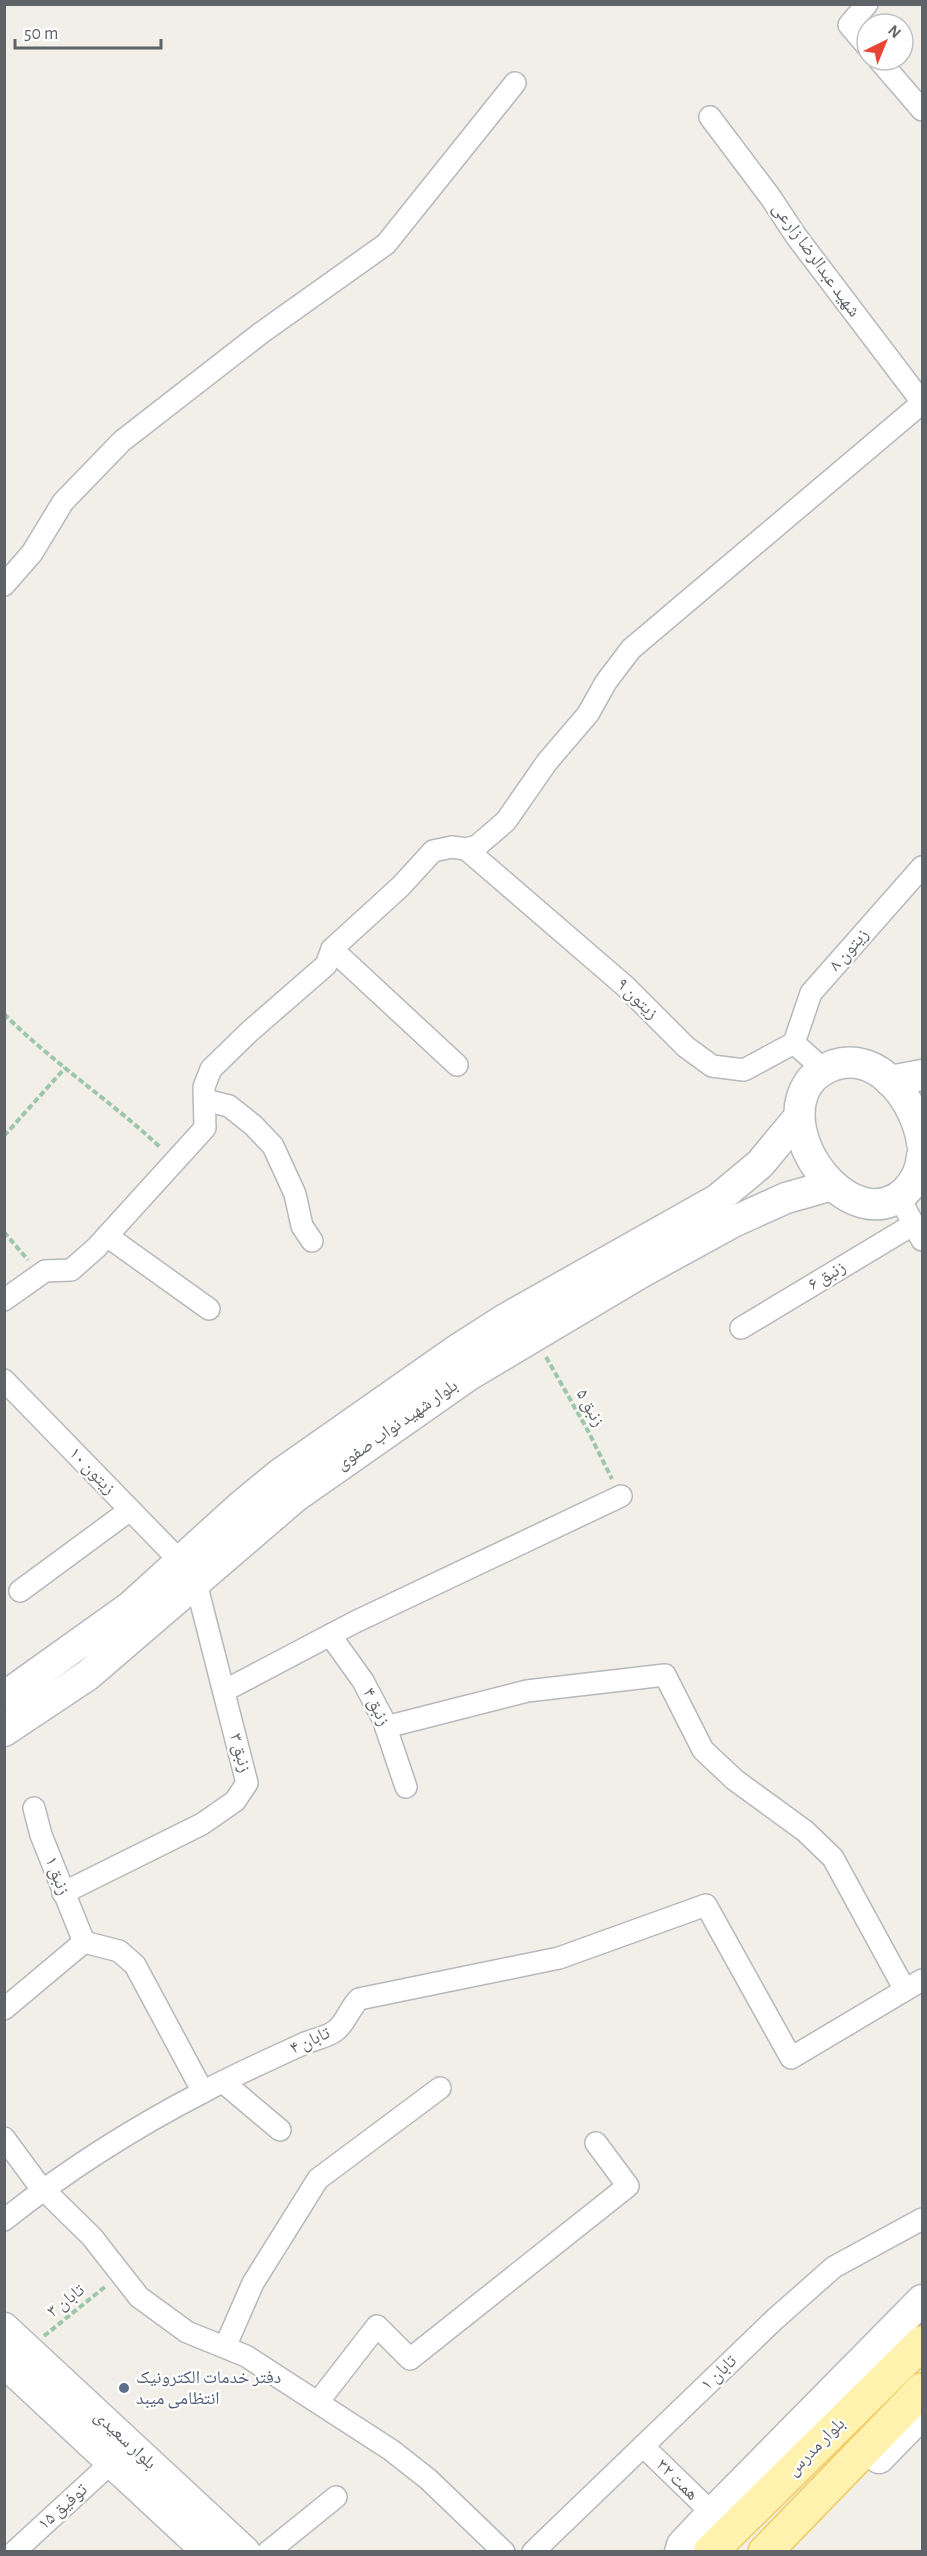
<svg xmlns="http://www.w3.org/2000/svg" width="927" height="2556" viewBox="0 0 927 2556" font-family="'Alegreya Sans','Noto Naskh Arabic',sans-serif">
<rect width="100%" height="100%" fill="#f1efe8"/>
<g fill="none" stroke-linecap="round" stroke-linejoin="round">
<defs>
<g id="street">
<path d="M 867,4 L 849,25 L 867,46"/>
<path d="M 879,60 L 922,110"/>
<path d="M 710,117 L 771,198 L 796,236 L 922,402"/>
<path d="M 4,585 L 32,553 L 63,502 L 122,441 L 261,333 L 386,244 L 515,83"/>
<path d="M 466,849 L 625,986 L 686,1047 L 712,1066 L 744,1070 L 794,1043 L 823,1069"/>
<path d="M 332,949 L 457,1065"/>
<path d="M 794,1043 L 811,993 L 922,867"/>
<path d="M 205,1100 L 229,1106 L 253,1125 L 273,1146 L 295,1194 L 302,1226 L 312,1241"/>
<path d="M 899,1197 L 922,1240"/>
<path d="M 107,1236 L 209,1309"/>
<path d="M 4,1300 L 45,1271 L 71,1270 L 96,1248 L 205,1128 L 204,1087 L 211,1069 L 249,1032 L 326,965 L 332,949 L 401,886 L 433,851 L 452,847 L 466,849 L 477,846 L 506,821 L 547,762 L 588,714 L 606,682 L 631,649 L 922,403"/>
<path d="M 741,1328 L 914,1224"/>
<path d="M 4,1380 L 180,1561"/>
<path d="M 20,1591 L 130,1510"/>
<path d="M 330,1635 L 363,1681 L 383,1719 L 406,1787"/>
<path d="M 224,1691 L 355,1622 L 621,1496"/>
<path d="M 386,1727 L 527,1691 L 665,1675 L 703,1750 L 735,1780 L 805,1831 L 833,1858 L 905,1990"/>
<path d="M 34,1808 L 41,1835 L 84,1942"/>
<path d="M 63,1893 L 202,1824 L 235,1801 L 247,1783 L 196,1583"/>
<path d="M 84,1942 L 119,1951 L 135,1965 L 203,2092"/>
<path d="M 4,2009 L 84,1942"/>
<path d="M 223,2082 L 280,2130"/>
<path d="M 4,2138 L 38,2184 L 92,2237 L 139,2297 L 187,2332 L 246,2356 L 391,2450 L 428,2479 L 504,2552"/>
<path d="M 4,2220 C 66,2171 133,2128 203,2092 C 236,2074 271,2059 305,2043 C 315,2039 327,2037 335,2031 C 346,2023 349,2009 359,1999 L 559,1958 L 706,1905 L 791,2058 L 922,1980"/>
<path d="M 225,2347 L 253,2283 L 318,2179 L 440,2088"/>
<path d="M 318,2402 L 377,2326 L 410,2359 L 628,2186 L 596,2143"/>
<path d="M 643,2446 L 712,2513"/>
<path d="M 14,2552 L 112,2462"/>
<path d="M 268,2552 L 336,2497"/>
<path d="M 533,2552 L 775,2319 L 834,2267 L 922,2219"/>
</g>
<g id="secondary">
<path d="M 890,1081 L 922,1075"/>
<path d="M 922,1143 C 917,1104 880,1050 834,1065 C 824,1069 814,1074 808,1084 C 773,1139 854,1239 905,1192 C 915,1182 921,1171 922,1156"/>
<path d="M 4,1697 L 130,1607 L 241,1506 L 280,1474 L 454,1352 L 507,1318 L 718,1199 L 760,1164 L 799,1117"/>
<path d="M 4,1731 L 88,1675 L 295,1497 L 469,1375 L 640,1273 L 733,1222 L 786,1198 L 832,1185"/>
<path d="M 4,2328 L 245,2552"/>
<path d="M 4,2362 L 208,2552"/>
<path d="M 879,2458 L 922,2414"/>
<path d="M 680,2552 L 682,2545 L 712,2513 L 922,2300"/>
</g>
<g id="primary">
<path d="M 710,2552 L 922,2343"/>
<path d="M 765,2552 L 922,2390"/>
</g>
</defs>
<use href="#street" stroke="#b5b8bc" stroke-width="24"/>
<use href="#secondary" stroke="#b6babf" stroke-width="33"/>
<use href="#primary" stroke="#f2c960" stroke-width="36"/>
<g stroke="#9cc7a9" stroke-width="4" stroke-dasharray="6 3" stroke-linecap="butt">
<path d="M 4,1014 C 53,1063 111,1101 161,1148"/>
<path d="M 4,1136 L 65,1068"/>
<path d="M 4,1232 L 28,1260"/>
<path d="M 546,1357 L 587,1429 L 612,1479"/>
<path d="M 44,2336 L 106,2286"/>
</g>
<use href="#street" stroke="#fff" stroke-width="21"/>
<use href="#secondary" stroke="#fff" stroke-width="30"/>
<use href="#primary" stroke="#fff2af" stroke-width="33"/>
</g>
<circle fill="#5c6f8a" stroke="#fff" stroke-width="2" cx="124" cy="2388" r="6"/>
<g text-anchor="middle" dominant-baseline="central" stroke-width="4.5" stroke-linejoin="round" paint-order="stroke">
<g font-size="18" fill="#5f6368" stroke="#fff">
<text transform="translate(816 260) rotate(54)">شهید عبدالرضا زارعی</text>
<text transform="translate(849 950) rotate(-49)">زیتون ۸</text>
<text transform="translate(637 999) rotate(44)">زیتون ۹</text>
<text transform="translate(827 1276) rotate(-31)">زنبق ۶</text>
<text transform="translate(590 1408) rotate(61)">زنبق ۵</text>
<text transform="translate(397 1425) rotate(-35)">بلوار شهید نواب صفوی</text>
<text transform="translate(92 1471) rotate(46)">زیتون ۱۰</text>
<text transform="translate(376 1707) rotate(64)">زنبق ۴</text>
<text transform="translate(240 1753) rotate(75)">زنبق ۳</text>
<text transform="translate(57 1876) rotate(69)">زنبق ۱</text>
<text transform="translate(310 2041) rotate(-25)">تابان ۴</text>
<text transform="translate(66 2301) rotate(-38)">تابان ۳</text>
<text transform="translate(719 2373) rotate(-44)">تابان ۱</text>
<text transform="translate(125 2440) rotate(43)">بلوار سعیدی</text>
<text transform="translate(816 2447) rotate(-45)">بلوار مدرس</text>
<text transform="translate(677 2480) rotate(44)">همت ۳۲</text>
<text transform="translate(63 2507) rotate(-42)">توفیق ۱۵</text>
</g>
<g font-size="18" fill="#4e5e75" stroke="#fff" text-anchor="start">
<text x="136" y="2378">دفتر خدمات الکترونیک<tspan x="136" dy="21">انتظامی میبد</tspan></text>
</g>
</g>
<rect width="927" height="2556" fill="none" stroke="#5f6368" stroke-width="12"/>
<g transform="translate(885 42) rotate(43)"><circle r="28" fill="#ffffff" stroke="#bfc1c3" stroke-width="1.5"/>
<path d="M0-4.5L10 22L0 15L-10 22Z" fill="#ea4335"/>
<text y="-9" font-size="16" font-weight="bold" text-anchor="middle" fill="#5f6368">N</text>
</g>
<path d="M15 39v9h146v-9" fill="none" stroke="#5f6368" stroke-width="3"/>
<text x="24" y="39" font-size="18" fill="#5f6368" stroke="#ffffff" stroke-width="4.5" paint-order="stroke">50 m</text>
</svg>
